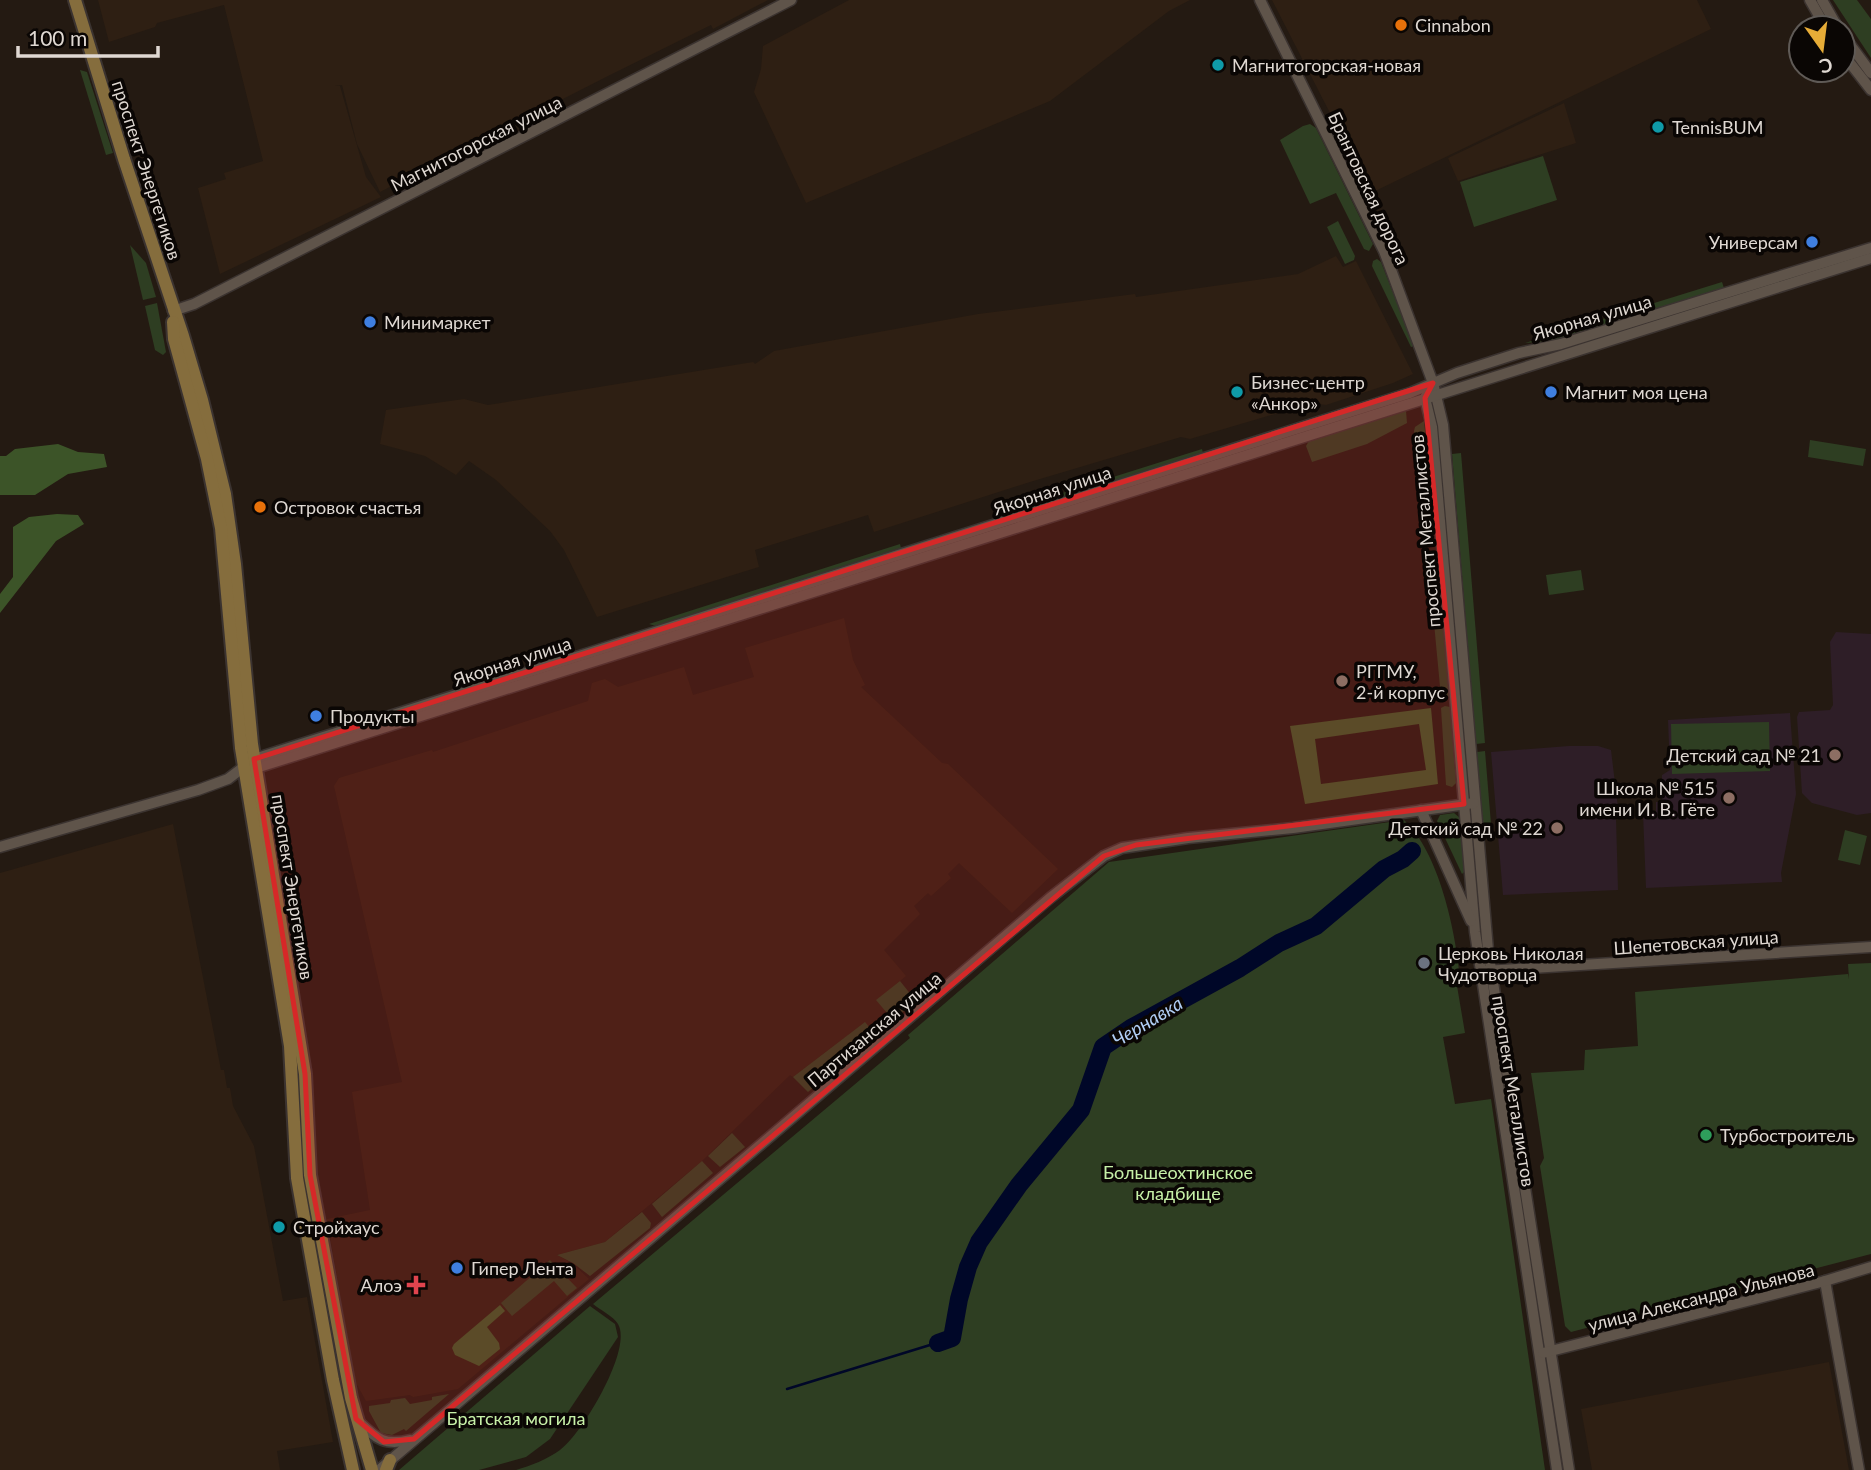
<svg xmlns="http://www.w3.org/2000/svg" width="1871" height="1470" viewBox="0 0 1871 1470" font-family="Lato,sans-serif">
<rect width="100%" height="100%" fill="#241a12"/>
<g fill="#2e1f13">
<path d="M 98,0 L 768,0 L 713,29 L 711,25 L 608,76 L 380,192 L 357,144 L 342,85 L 335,86 L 340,86 L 366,177 L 381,197 L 220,274 L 198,188 L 226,179 L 224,173 L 263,161 L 224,5 L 157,23 L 155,27 L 109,42 Z"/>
<path d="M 849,0 L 1190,0 L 1169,11 L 1050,101 L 806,203 L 754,92 L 761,69 L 763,46 Z"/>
<path d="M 1272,0 L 1697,0 L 1711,29 L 1371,193 Z"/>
<path d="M 1564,103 L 1576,143 L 1458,181 L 1448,158 Z"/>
<path d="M 1336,256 L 1343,267 L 1356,261 L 1413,374 L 1393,383 L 1326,405 L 1312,403 L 1190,439 L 1181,437 L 1030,482 L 874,532 L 868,515 L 755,550 L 759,567 L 597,617 L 564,550 L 550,531 L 496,480 L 469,461 L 456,475 L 425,456 L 380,444 L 386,410 L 464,399 L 488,405 L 753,362 L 755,364 L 774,351 L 978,314 L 1135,294 L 1136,297 L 1298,274 Z"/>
<path d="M 844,618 L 853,660 L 865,685 L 861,687 L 942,763 L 948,764 L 1058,869 L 1012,913 L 959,863 L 948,874 L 951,878 L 931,896 L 928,893 L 914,906 L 920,914 L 884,950 L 906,976 L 877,1000 L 887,1013 L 870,1028 L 864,1023 L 793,1077 L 790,1075 L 702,1161 L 605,1242 L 557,1255 L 573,1264 L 589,1279 L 458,1389 L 413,1397 L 410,1395 L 366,1401 L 355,1381 L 327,1219 L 370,1210 L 352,1092 L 402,1082 L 334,786 L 339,778 L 432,750 L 433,752 L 588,701 L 592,683 L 605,679 L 618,687 L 684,667 L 693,695 L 754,677 L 745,648 Z"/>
<path d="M 173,824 L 221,1070 L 224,1070 L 227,1088 L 230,1088 L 233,1106 L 254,1146 L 283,1301 L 307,1297 L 333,1442 L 277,1451 L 280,1470 L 0,1470 L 0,873 Z"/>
<path d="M 1829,1362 L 1849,1470 L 1592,1470 L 1581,1409 Z"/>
</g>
<g fill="#2e1e27">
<path d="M 1836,632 L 1871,634 L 1871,813 L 1857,815 L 1812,803 L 1802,793 L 1797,717 L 1799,712 L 1830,710 L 1833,705 L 1830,642 Z"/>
<path d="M 1790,713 L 1796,794 L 1781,873 L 1782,882 L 1646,888 L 1643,813 L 1656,811 L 1656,802 L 1662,802 L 1662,775 L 1670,770 L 1668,720 Z"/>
<path d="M 1569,746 L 1598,746 L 1611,750 L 1619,816 L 1616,817 L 1618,890 L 1503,895 L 1491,752 Z"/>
</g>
<g fill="#2e3e22">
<path d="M 1833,0 L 1857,0 L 1871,19 L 1871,58 Z"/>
<path d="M 80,70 L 87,72 L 113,153 L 106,155 Z"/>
<path d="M 1310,124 L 1316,128 L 1373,244 L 1369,251 L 1364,249 L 1336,193 L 1310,204 L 1280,140 L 1303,126 Z"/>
<path d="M 1543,156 L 1557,200 L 1474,227 L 1460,182 Z"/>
<path d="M 1338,221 L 1355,256 L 1354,260 L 1345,264 L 1327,227 Z"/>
<path d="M 130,245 L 146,263 L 156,297 L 143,300 Z"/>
<path d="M 1377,259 L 1381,262 L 1414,346 L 1411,347 L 1372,266 L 1373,261 Z"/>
<path d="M 1722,282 L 1724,288 L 1560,340 L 1525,343 Z"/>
<path d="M 157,303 L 166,352 L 163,355 L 155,350 L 145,306 Z"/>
<path d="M 1406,411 L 1407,423 L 1367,444 L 1312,462 L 1306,446 L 1309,441 Z"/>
<path d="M 1424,421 L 1435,530 L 1429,529 L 1425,522 L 1414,431 L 1415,427 Z"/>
<path d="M 1810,440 L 1866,449 L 1863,466 L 1808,457 Z"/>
<path d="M 1202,449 L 1203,453 L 1057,499 L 1056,495 Z"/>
<path d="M 1461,453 L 1485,743 L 1476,744 L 1452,454 Z"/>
<path d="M 900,544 L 901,548 L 656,626 L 649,624 Z"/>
<path d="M 1581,570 L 1584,590 L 1549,595 L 1546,575 Z"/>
<path d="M 1436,621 L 1443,622 L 1449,696 L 1441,697 L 1434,623 Z"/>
<path d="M 1445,706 L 1450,707 L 1456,783 L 1452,787 L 1446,785 L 1441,708 Z"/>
<path d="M 1769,722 L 1770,771 L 1672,774 L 1671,724 Z"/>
<path d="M 1485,751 L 1492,836 L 1483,837 L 1477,752 Z"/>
<path d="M 1454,813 L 1460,818 L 1465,871 L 1462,874 L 1437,821 L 1440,815 Z"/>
<path d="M 1404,820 C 1439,852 1456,932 1460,979 L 1456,980 L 1465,1033 L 1443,1037 L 1455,1104 L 1491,1099 L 1545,1470 L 516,1470 C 530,1466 548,1459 560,1450 C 582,1434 633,1349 618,1324 C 613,1316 600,1310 593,1304 L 910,1038 L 908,1035 L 1109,862 Z"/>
<path d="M 1845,830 L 1867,836 L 1860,865 L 1838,860 Z"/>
<path d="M 1871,963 L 1871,1254 L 1571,1332 L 1565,1326 L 1540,1166 L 1544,1158 L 1531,1073 L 1584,1070 L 1585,1050 L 1638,1046 L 1635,992 L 1848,974 L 1849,979 L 1848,964 Z"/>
<path d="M 900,981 L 916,1001 L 808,1092 L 793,1077 L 865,1022 L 870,1028 L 887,1013 L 876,1000 Z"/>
<path d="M 732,1133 L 745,1147 L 720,1167 L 708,1156 Z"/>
<path d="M 702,1161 L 713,1173 L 662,1217 L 652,1204 Z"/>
<path d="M 642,1212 L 651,1223 L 650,1228 L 590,1276 L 573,1263 L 557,1255 L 605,1242 Z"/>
<path d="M 550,1260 L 577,1288 L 567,1296 L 554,1281 L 512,1316 L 501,1303 Z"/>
<path d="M 590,1306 L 615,1324 L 618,1337 L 550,1439 L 526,1457 L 479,1470 L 399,1470 Z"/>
<path d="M 449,1394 L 406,1431 L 404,1429 L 392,1435 L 381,1433 L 369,1411 L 369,1406 L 390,1403 L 391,1400 L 405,1398 L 410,1404 L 432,1400 L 432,1397 Z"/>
</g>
<g fill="#3c5428" fill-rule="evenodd">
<path d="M 58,444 L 78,452 L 104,454 L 107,467 L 68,474 L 35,495 L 0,495 L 0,456 L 6,456 L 15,449 Z"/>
<path d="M 57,514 L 78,515 L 84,524 L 56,541 L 0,613 L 0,594 L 13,577 L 13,527 L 29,517 Z"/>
<path d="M 1431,708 L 1438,784 L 1305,804 L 1290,726 ZM 1419,724 L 1426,770 L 1321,784 L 1315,739 Z"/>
<path d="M 500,1305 L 505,1311 L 487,1327 L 499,1343 L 500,1349 L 479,1366 L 455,1355 L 452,1348 L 454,1344 Z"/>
</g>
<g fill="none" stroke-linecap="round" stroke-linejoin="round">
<path stroke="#000728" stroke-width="2.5" d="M 787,1389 L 930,1345"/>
<path stroke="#000728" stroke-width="18" d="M 938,1343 L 952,1338 L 959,1299 L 968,1267 L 979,1242 L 1019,1185 L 1081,1110 L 1103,1047 L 1131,1028 L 1240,968 L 1279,943 L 1316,926 L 1384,869 L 1403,859 L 1412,851"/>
<defs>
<g id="minor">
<path d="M 1260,0 L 1384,251 L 1433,383 L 1443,425 L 1488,950 L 1569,1470"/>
<path d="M 1810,0 L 1826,28"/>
<path d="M 1822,0 L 1838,28"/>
<path d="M 1843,35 L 1871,73"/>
<path d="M 1843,54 L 1871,90"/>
<path d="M 173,311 L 194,304 L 791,0"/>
<path d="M 1428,392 L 1425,398 L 1432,427 L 1475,932 L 1557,1470"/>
<path d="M 249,768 L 256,768 L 1871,258"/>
<path d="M 1421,810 L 1471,921"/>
<path d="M 0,847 L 198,790 L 228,779 L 254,759 L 276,752 L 1410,393 L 1457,373 L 1519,353 L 1561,344 L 1871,248"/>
<path d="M 1484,971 L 1871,947"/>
<path d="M 1825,1281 L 1859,1470"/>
<path d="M 1543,1353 L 1825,1281 L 1871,1267"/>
<path d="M 359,1422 C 377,1439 384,1446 410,1440"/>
<path d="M 379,1470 L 1050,898 L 1104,856 L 1122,848 L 1188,838 L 1293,828 L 1474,803"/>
</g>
<g id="major">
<path d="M 75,0 L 124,159 L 183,336 L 202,400 L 225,494 L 235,564 L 252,744 L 305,1074 L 310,1175 L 351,1398 L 372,1470"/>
<path d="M 173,322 L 174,339 L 207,459 L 221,528 L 241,748 L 290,1046 L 297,1178 L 333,1380 L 353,1470"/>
<path d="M 386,1470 L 390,1460"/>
</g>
</defs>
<use href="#minor" stroke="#3b3330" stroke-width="13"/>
<use href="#major" stroke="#3b3330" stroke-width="16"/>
<use href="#minor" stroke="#5f544a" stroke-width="10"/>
<use href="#major" stroke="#856d3d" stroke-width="12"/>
</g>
<path fill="#d62828" fill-opacity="0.2" stroke="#d62828" stroke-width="5" stroke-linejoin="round" d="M 1433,383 L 1425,398 L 1464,804 L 1136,845 L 1104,856 L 414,1439 L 384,1442 L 356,1419 L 310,1175 L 305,1074 L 254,759 Z"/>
<g fill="#e8710a" stroke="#0a0604" stroke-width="2.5">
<circle cx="1401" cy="25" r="7"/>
<circle cx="260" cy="507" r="7"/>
</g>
<g fill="#0f9aa8" stroke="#0a0604" stroke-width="2.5">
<circle cx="1218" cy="65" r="7"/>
<circle cx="1658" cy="127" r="7"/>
<circle cx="1237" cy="392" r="7"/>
<circle cx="279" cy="1227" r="7"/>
</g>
<g fill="#3f7fe0" stroke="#0a0604" stroke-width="2.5">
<circle cx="1812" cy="242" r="7"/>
<circle cx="370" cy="322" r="7"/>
<circle cx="1551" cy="392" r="7"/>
<circle cx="316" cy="716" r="7"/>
<circle cx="457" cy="1268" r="7"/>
</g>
<g fill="#8d6e63" stroke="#0a0604" stroke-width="2.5">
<circle cx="1342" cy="681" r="7"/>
<circle cx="1835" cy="755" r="7"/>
<circle cx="1729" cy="798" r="7"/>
<circle cx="1557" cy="828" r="7"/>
</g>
<circle fill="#6b7280" stroke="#0a0604" stroke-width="2.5" cx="1424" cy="963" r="7"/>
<circle fill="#2e9e5b" stroke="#0a0604" stroke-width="2.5" cx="1706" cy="1135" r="7"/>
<path fill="#e0444e" stroke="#0a0604" stroke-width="2.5" d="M412.5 1274.5h7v7h7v7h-7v7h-7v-7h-7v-7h7z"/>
<g text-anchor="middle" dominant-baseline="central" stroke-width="7" stroke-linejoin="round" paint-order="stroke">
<g font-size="18" fill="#dfd8d2" stroke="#0a0604" text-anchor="start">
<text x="1415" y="25">Cinnabon</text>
<text x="1232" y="65">Магнитогорская-новая</text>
<text x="1672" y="127">TennisBUM</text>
<text x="1798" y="242" text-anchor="end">Универсам</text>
<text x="384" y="322">Минимаркет</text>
<text x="1251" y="382">Бизнес-центр<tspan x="1251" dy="21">«Анкор»</tspan></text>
<text x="1565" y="392">Магнит моя цена</text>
<text x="274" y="507">Островок счастья</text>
<text x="1356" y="671">РГГМУ,<tspan x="1356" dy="21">2-й корпус</tspan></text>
<text x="330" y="716">Продукты</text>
<text x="1821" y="755" text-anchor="end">Детский сад № 21</text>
<text x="1715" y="788" text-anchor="end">Школа № 515<tspan x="1715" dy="21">имени И. В. Гёте</tspan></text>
<text x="1543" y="828" text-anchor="end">Детский сад № 22</text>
<text x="1438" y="953">Церковь Николая<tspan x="1438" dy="21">Чудотворца</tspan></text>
<text x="1720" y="1135">Турбостроитель</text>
<text x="293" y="1227">Стройхаус</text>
<text x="471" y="1268">Гипер Лента</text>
<text x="402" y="1285" text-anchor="end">Алоэ</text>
</g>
<g font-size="18" fill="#dfd8d2" stroke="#0a0604">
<text transform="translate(476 143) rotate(-27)">Магнитогорская улица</text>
<text transform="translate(147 170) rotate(72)">проспект Энергетиков</text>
<text transform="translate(1369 188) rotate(65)">Брантовская дорога</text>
<text transform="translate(1592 317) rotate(-16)">Якорная улица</text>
<text transform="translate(1052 490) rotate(-18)">Якорная улица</text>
<text transform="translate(1425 531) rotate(-95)">проспект Металлистов</text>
<text transform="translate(512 661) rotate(-18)">Якорная улица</text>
<text transform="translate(293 887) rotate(81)">проспект Энергетиков</text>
<text transform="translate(1696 942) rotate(-4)">Шепетовская улица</text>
<text transform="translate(874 1029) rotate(-40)">Партизанская улица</text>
<text transform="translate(1514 1091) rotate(81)">проспект Металлистов</text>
<text transform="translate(1701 1297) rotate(-14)">улица Александра Ульянова</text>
</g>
<g font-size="18" fill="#c7f1a8" stroke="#0a0604">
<text x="1178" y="1172">Большеохтинское<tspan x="1178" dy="21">кладбище</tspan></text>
<text x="516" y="1418">Братская могила</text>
</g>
<g font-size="19" font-style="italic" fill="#b1cef5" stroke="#0a0604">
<text transform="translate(1147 1021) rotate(-31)">Чернавка</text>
</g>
</g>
<g transform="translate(1822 49) rotate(166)"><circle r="33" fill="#0a0604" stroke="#5f5a56" stroke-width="2"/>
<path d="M0-5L12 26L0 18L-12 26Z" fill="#e7ac37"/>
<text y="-10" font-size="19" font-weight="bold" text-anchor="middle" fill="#dfd8d2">С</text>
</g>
<path d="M18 46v10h140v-10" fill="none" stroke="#dfd8d2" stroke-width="3.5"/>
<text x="28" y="46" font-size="21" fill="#dfd8d2" stroke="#0a0604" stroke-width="5" paint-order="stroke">100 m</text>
</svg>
